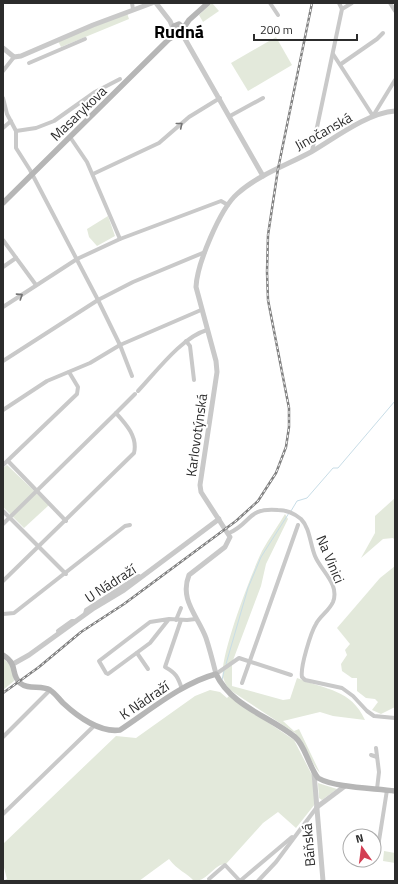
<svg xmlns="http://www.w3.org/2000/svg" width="398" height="884" viewBox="0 0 398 884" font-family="'Titillium Web',sans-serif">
<rect width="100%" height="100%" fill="#fff"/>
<g fill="#e3e9db">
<path d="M 212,3 L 219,11 L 203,22 L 199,15 Z"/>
<path d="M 127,13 L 129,19 L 61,47 L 58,41 Z"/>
<path d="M 276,37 L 292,65 L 248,91 L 231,63 Z"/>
<path d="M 108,216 L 115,236 L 97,246 L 89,237 L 87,229 Z"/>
<path d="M 7,465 L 49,505 L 24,528 L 3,507 L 3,468 Z"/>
<path d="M 395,498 L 395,540 L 393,538 L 383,539 L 361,558 L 375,533 L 375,516 Z"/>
<path d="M 285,514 L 288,519 L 266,564 L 261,586 L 232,663 L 232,686 L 283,700 L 290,699 L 297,678 C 326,690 351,689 365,720 L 333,716 L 320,712 L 283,721 L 294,731 L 299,729 L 320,773 C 309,761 306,745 295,733 L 233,692 C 228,688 225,684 223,677 C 219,657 252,572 262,551 C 269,538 278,526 285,514 Z"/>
<path d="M 395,566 L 395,707 L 381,714 L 372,710 L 378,702 L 375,699 L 366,698 L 357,691 L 357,678 L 352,678 L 342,671 L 341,664 L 347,655 L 345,650 L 350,644 L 337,628 L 380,578 Z"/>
<path d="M 3,658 L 12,667 L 14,681 L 3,690 Z"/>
<path d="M 210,690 L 220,692 L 227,698 L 229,696 L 294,740 L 312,775 L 315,804 L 296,828 L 278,812 L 263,823 L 226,864 C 213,864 209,881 194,881 C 186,872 178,871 169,859 L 139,881 L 3,881 L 7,879 L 3,864 L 3,844 L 116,736 L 136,738 L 195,696 Z"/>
<path d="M 318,783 L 337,789 L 322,800 L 319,798 Z"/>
<path d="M 384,851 L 395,853 L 395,863 L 383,861 Z"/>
</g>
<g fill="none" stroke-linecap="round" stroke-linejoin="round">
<g stroke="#c8dde7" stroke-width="1">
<path d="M 291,511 L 297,501 L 307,498 L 333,468 L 338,468 L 395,401"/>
<path d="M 226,664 L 248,588 L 261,557 L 289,513"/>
<path d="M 222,680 L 224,671"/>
</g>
<g stroke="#c9c9c9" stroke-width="4">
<path d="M 132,3 L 133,9"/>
<path d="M 270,3 L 278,15"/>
<path d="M 339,3 L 342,9"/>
<path d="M 390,3 L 395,11"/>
<path d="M 333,54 L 373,116 L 395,80"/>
<path d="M 29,63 L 85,39"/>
<path d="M 341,64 L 377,39 L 383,33"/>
<path d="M 3,71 L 14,57"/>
<path d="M 3,98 L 7,114 L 16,131 L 16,148 L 30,170 L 98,300 L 120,345 L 132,376"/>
<path d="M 230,116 L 263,98"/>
<path d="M 3,128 L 11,121"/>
<path d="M 16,131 L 36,128 L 54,121 L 95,92 L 120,79"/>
<path d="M 70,137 L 87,162 L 120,239"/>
<path d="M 312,151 L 342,9 L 352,3"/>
<path d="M 93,174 L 159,143 L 189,117 L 220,98"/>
<path d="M 3,240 L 36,285"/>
<path d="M 3,267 L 16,258"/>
<path d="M 3,307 L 77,259 L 120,239 L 221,201 L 228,205"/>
<path d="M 186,341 L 190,346 L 194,380"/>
<path d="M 3,361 L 98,300 L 133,282 L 205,252"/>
<path d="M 138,391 C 156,372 182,337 207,330"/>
<path d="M 3,410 L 47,381 L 90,363 L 120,345 L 201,310"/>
<path d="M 8,461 L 66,521"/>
<path d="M 3,465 L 77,394 L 78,387 L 69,372"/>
<path d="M 3,511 L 66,574"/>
<path d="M 3,524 L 116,413"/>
<path d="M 229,533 C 251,524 247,507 278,510 C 286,510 295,514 301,519 C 310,528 310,544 315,556 C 321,571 340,584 333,602 C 329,611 320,616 316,624 C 311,632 300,667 302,677 L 305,680 L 342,688 L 353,696 L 367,711 L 374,716 L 395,718"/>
<path d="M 3,581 L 134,453 C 138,437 126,424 116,413 L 135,394"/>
<path d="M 3,614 L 14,613 L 125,526 L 130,525"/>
<path d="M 85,614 L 86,610 L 139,576"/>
<path d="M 169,619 L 150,643 L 108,674 L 106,673 L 99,661 L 150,622 L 169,619 L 187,620 L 196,619"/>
<path d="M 176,620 L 181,608"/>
<path d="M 181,620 L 165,667 C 176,673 178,677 182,689"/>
<path d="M 58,631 L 72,621 L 76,621"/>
<path d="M 137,653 L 148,669"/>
<path d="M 216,674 L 239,658 L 291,675"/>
<path d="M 242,683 L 298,525"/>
<path d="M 3,737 L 50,690"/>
<path d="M 376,748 L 379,772 L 377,789"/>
<path d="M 371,755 L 377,757"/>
<path d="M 3,814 L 95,725"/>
<path d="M 378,847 L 387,790"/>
<path d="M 209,879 L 225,865 L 240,881"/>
<path d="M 240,881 L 292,837"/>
<path d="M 258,881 L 276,862 L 317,807"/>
</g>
<g stroke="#c9c9c9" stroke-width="5">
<path d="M 156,3 L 170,21 L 173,28"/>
<path d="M 182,30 L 185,39 L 263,176"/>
<path d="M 3,48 L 14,57 L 21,56 L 93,25 L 152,3"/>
<path d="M 13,664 L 29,655 L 94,608 L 124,590 L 219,519"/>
<path d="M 216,674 C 213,662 210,650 206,638 C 198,616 179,600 189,575 L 225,547 L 230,537 L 201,492 L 200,485 L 217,372 L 216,361 L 196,287 C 197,264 220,209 237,194 C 258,175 287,165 311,152 C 335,138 367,113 395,111"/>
<path d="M 314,773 L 323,881"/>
<path d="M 317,807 L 345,786"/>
</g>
<g stroke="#b6b6b6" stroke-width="5.5">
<path d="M 178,34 L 173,31 L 174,26 L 179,24 L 183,28"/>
<path d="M 3,203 L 169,39 L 181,32 L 189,20 L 208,3"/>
<path d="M 3,655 C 19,665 10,674 20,683 C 28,690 41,685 50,690 C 55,693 59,699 63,703 C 77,716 100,733 120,730 C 149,711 182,683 216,674 C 231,706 269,716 295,737 C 305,745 309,767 318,778 C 335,788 374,788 395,791"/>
</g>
<defs>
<path id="rail" d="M 3,693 L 39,667 L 81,632 L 124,604 L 236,521 L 258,501 L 276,473 L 286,447 L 289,427 L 289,408 L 268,300 L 267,272 L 268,235 L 278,169 L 312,3"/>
</defs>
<use href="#rail" stroke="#818181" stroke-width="2.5"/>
<use href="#rail" stroke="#fff" stroke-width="1" stroke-dasharray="3" stroke-linecap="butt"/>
</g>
<defs><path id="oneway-chevron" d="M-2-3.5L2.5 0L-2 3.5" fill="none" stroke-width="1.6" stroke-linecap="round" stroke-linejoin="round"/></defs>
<g stroke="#737373">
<use href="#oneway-chevron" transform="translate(180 125) rotate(-39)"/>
<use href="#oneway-chevron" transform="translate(20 296) rotate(-33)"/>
</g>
<g text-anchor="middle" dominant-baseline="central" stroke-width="4" stroke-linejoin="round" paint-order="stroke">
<g font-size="14" fill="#2c2c2c" stroke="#fff">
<text transform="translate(78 113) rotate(-44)">Masarykova</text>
<text transform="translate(323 131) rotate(-29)">Jinočanská</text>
<text transform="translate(196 435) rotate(-82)">Karlovotýnská</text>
<text transform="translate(331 559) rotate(67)">Na Vinici</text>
<text transform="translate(110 583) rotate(-33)">U Nádraží</text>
<text transform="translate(144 700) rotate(-34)">K Nádraží</text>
<text transform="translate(308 845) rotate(-95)">Báňská</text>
</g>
<g font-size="18" font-weight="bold" fill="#000" stroke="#fff">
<text x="179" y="31">Rudná</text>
</g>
</g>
<rect width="398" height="884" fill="none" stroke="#2c2c2c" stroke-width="8"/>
<g transform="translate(362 848) rotate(346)"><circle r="19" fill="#ffffff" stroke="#ababab"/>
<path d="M0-3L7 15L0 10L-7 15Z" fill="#d33e53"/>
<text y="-6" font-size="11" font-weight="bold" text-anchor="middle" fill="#2c2c2c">N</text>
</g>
<path d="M254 34v6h103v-6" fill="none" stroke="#2c2c2c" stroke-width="2"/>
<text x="260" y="34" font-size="12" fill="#2c2c2c" stroke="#ffffff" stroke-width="3" paint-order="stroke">200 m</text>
</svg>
